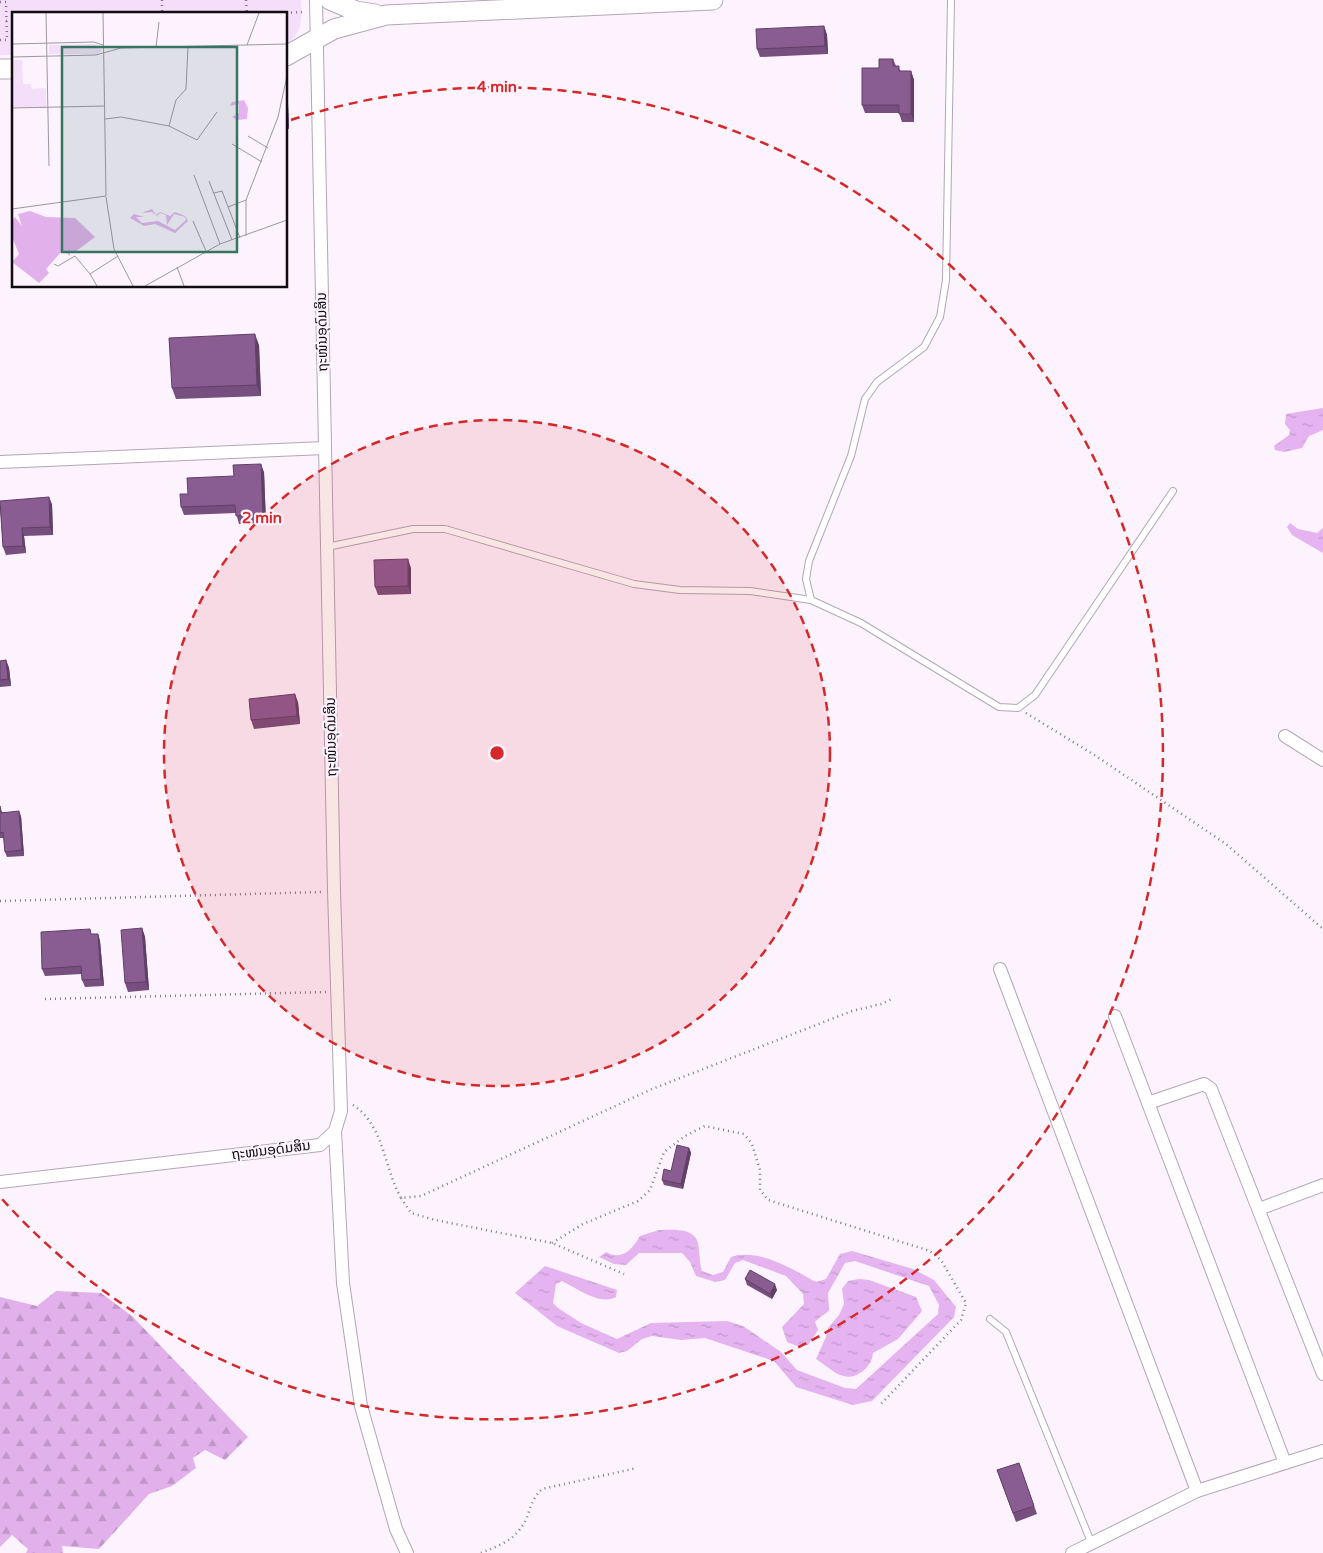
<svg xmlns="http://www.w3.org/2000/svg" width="1323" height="1553" viewBox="0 0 1323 1553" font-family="'Varela Round','Noto Sans Lao',sans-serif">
<defs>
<pattern id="forest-firs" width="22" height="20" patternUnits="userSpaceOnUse" patternTransform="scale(1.25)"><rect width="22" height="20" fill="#e2b1ec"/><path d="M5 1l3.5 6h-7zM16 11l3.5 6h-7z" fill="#c197c9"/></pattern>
<pattern id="water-ripples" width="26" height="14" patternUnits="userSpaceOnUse" patternTransform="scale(1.25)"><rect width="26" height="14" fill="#e5b3ef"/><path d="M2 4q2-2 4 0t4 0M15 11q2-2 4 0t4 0" fill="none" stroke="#c399cc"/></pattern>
</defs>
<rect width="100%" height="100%" fill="#fcf3fe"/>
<path fill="url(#forest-firs)" d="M 56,1291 L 101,1293 L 132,1316 L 248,1437 L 225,1460 L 205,1450 L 193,1458 L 196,1468 L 172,1486 L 149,1494 L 99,1549 L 62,1546 L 63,1553 L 26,1553 L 28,1549 L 12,1535 L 0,1547 L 0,1297 L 37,1306 Z"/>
<path fill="#f5defa" d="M 0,0 L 301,0 C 301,19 304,33 286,44 L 286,14 L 14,14 L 14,55 L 0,55 Z"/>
<g fill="url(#water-ripples)">
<path d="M 1323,408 L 1323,430 L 1309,436 L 1302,448 L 1284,452 L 1275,450 L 1274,446 L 1289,435 L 1290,430 L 1285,424 L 1286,414 Z"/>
<path d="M 1290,523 L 1298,529 L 1317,533 L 1323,528 L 1323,553 L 1292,535 L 1287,527 Z"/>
<path d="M 659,1230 C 671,1230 694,1227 698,1243 C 700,1252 699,1262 702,1271 L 713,1275 L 723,1272 L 731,1257 C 759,1248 792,1269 816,1282 L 826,1279 L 840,1254 L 852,1251 L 913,1269 L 934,1280 L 956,1307 L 954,1317 L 872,1401 L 853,1405 L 796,1387 L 774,1361 L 705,1338 L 681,1340 L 652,1336 L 642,1339 L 627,1351 L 619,1353 L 557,1326 L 515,1293 L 545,1266 L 617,1290 L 616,1297 C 599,1306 577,1288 562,1281 L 556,1284 L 553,1303 L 558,1308 L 581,1323 L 617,1339 L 651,1323 L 727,1321 L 743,1326 L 781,1352 L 797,1370 L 845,1388 L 856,1389 L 938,1314 L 939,1305 L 929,1286 L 855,1261 L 845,1263 L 828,1293 C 829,1319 833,1305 815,1322 L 818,1330 L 808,1345 L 797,1346 L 787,1342 L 782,1327 L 804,1304 L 803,1294 L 786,1276 L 743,1260 L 735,1263 L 725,1280 L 715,1282 L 696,1276 L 690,1262 L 682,1253 L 639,1253 L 626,1265 L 614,1264 L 599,1257 L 606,1252 C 623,1261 632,1249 640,1236 Z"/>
<path d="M 859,1279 L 869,1280 L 916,1297 L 922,1311 L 898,1339 L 873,1353 C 872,1361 870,1364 864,1370 C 845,1386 833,1370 816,1359 L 826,1337 L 828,1328 L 839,1315 L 844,1304 L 842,1289 L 848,1281 Z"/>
</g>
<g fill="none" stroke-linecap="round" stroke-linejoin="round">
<defs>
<g id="lane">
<path d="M 327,547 L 413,529 L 445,529 L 634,584 L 680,590 L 750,591 L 811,600 L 861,623 L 999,707 L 1018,708 L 1035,695 L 1173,491"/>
<path d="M 811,600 L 806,579 L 809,561 L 851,456 L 865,399 L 877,382 L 924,347 L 940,317 L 946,280 L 951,0"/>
<path d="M 990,1319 L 1006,1332 L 1091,1542"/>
</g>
<g id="street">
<path d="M 0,462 L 325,448"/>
<path d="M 1285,736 L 1323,760"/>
<path d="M 1000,969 L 1197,1491"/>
<path d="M 1115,1016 L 1285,1463"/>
<path d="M 1148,1103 L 1204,1084 L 1211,1089 L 1323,1374"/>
<path d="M 335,1131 L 343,1283 L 361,1406 L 396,1529 L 407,1553"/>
<path d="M 0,1182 L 320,1145 L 335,1131 L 341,1111 L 334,891 L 316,0"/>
<path d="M 1259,1209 L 1323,1185"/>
<path d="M 1072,1553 L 1197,1491 L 1323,1451"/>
</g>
<g id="secondary">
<path d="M 330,0 L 356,11 L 375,14"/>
<path d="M 286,56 L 334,29 L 386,15 L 713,0"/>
<path d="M 0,69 L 14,69"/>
</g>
</defs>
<use href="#lane" stroke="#b3a6b6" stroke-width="8"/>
<use href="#street" stroke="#b3a6b6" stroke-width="14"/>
<use href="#secondary" stroke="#b3a6b6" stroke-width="21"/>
<g stroke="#817a82" stroke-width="2.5" stroke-dasharray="1 4" stroke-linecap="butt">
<path d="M 162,0 L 162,14"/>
<path d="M 246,0 L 247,14"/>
<path d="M 0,2 L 6,2 L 7,40 L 0,40"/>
<path d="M 251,14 L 305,12"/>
<path d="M 6,21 L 14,21"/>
<path d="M 1026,713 L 1096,756 L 1226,844 L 1323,929"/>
<path d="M 0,901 L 321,892"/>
<path d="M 45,999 L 326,992"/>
<path d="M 353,1105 C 384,1125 384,1168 401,1198 L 421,1196 L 652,1089 L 852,1011 L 881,1004 L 892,999"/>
<path d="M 401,1198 L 411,1213 L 435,1220 L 552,1243 L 624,1274"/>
<path d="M 552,1243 L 583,1224 L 638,1201 L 650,1190 L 664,1152 L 685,1136 L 705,1126 L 744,1134 L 752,1144 L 760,1170 L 760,1190 L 768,1200 L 930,1251 L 941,1260 L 966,1303 L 961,1320 L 880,1405"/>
<path d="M 481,1553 C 495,1547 511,1542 520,1529 C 531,1516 528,1502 542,1489 L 637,1468"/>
</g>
<use href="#lane" stroke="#fff" stroke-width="6"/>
<use href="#street" stroke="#fff" stroke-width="12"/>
<use href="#secondary" stroke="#fff" stroke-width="19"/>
</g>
<g fill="#764f7e">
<path d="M 824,26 L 827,35 L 828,54 L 760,57 L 757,49 Z"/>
<path d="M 893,59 L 896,66 L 901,71 L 911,71 L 914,80 L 914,122 L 902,122 L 899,113 L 865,113 L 862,105 L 879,68 Z"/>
<path d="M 286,98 L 288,104 L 289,129 L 286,129 Z"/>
<path d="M 259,345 L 261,396 L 176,399 L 172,388 Z"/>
<path d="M 264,472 L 266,523 L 239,524 L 236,513 L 184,515 L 181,507 L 188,494 L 234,476 Z"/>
<path d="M 52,504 L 53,535 L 24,536 L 26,553 L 6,555 L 3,547 L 0,505 Z"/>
<path d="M 411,568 L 411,594 L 378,595 L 375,587 Z"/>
<path d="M 6,660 L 9,668 L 11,686 L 0,687 L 0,661 Z"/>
<path d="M 298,702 L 300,724 L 254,729 L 251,720 Z"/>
<path d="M 0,806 L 2,812 L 21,816 L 24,856 L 7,857 L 5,852 L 4,838 L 0,838 Z"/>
<path d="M 142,928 L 145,937 L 149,990 L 128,992 L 125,983 Z"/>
<path d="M 92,934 L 98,934 L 100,941 L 104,986 L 85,987 L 82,980 L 82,974 L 45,976 L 42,969 Z"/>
<path d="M 689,1148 L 691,1153 L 683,1189 L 664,1185 L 662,1180 L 671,1171 Z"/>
<path d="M 745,1279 L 777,1290 L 772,1299 L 747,1285 Z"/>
<path d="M 1019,1463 L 1037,1514 L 1016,1522 L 997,1470 Z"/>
</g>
<g fill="#604066">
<path d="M 824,26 L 827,35 L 828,54 L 825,46 Z"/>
<path d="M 911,71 L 914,80 L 914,122 L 911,114 Z"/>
<path d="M 286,98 L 288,104 L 289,129 L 286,121 Z"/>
<path d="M 255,334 L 259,345 L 261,396 L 257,385 Z"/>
<path d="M 261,464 L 264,472 L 266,523 L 263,514 Z"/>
<path d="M 49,497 L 52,504 L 53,535 L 50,527 Z"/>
<path d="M 22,528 L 24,536 L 26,553 L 23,546 Z"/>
<path d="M 408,559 L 411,568 L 411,594 L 408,586 Z"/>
<path d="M 6,660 L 9,668 L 11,686 L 8,679 Z"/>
<path d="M 295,694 L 298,702 L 300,724 L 297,716 Z"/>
<path d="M 19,811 L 21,816 L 24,856 L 22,850 Z"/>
<path d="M 142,928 L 145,937 L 149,990 L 146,982 Z"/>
<path d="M 98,934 L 100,941 L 104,986 L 101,979 Z"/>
<path d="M 689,1148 L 691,1153 L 683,1189 L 681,1184 Z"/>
<path d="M 775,1284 L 777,1290 L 772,1299 L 770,1294 Z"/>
</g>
<g fill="#895c92" stroke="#604066">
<path d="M 824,26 L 825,46 L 757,49 L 756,29 Z"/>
<path d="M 879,59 L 893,59 L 893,66 L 899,66 L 899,71 L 911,71 L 911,114 L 899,114 L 899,105 L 862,105 L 862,68 L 879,68 Z"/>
<path d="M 255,334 L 257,385 L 172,388 L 169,338 Z"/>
<path d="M 261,464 L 263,514 L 236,516 L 235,505 L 181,507 L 180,494 L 188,494 L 187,478 L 234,476 L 233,465 Z"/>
<path d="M 49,497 L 50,527 L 22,528 L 23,546 L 3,547 L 0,501 Z"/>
<path d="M 408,559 L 408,586 L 375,587 L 374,560 Z"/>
<path d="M 6,660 L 8,679 L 0,680 L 0,661 Z"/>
<path d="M 295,694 L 297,716 L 251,720 L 249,699 Z"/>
<path d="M 0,806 L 1,813 L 19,811 L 22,850 L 5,852 L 3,832 L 0,833 Z"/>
<path d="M 142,928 L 146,982 L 125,983 L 121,930 Z"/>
<path d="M 90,929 L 91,934 L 98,934 L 101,979 L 82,980 L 81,966 L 42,969 L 41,932 Z"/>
<path d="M 677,1145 L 689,1148 L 681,1184 L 662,1180 L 664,1169 L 671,1171 Z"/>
<path d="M 750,1270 L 775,1284 L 770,1294 L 745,1279 Z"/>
<path d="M 1019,1463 L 1034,1506 L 1013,1513 L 997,1470 Z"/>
</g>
<circle cx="497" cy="753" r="333" fill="#d62828" fill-opacity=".12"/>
<g fill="none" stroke="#d62828" stroke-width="2.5" stroke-dasharray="9 6">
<circle cx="497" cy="753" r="333"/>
<path d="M291 120A666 666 0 1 1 2 1199"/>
</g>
<g text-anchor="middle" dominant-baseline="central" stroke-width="4.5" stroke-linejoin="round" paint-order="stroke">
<g font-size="14" fill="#100c11" stroke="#fcf3fe">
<text transform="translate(322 332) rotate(-91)">ຖະໜົນອຸດົມສິນ</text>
<text transform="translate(331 737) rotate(-91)">ຖະໜົນອຸດົມສິນ</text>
<text transform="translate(271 1150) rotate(-7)">ຖະໜົນອຸດົມສິນ</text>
</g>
</g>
<g transform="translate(12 12)">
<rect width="275" height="275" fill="#fcf3fe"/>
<path d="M 0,48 L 10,48 L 11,72 L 19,72 L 20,77 L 34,76 L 34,96 L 0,96 Z" fill="#f5defa"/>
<path d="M 18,199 L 34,205 L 63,206 L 83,225 L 63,240 L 58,239 L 58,244 L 51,238 L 34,257 L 37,261 L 27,271 L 0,250 L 7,242 L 0,225 L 0,208 L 3,205 L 10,214 L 6,202 Z" fill="#e2b1ec"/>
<path d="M 85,32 L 90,39 L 85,42 L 37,42 L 37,33 Z" fill="#f5defa"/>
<path d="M 232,88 L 236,96 L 235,107 L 225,108 L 220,105 L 227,101 L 227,92 L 218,94 L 220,90 ZM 140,197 L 144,203 L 148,200 L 158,204 L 163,200 L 173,204 L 176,209 L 163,221 L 143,212 L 132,214 L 118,206 L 122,202 L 132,205 L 124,205 L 130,211 L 146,209 L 163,218 L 174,208 L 173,205 L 162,202 L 155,213 L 154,203 L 148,201 L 145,204 L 140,200 L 129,201 Z" fill="#e5b3ef"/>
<path fill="none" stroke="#9e979f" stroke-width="1" d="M 34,1 L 37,154M 0,32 L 82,30 L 91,33M 235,33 L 247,1M 144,35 L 147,10M 0,45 L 84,43 L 109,36 L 275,32M 0,96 L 93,94M 93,107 L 109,105 L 157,114 L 185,128 L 205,100M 157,114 L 164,88 L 174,77 L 176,34M 236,124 L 256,136M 220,132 L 250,150M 182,163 L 208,232M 197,169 L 220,228M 202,181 L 210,179 L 228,226M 94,185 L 102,237 L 121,274M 216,195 L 234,188M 0,197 L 94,184 L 91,1M 181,209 L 194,239M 234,224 L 234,188 L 266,105 L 275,64M 42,252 L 46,254 L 63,244 L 78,262M 165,255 L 172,274M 85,274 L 78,262 L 106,244M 133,274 L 208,232 L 275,208"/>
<path fill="#377562" fill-opacity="0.15" stroke="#377562" stroke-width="2.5" d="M 50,35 L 225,35 L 225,240 L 50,240 Z"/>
<rect width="275" height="275" fill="none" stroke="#100c11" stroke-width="2.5"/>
</g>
<circle cx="497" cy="753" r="8" fill="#d62828" stroke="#fcf3fe" stroke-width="2.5"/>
<g font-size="15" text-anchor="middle" font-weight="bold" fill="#d62828" stroke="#fcf3fe" stroke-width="4.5" stroke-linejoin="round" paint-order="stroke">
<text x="497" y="92">4 min</text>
<text x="262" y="523">2 min</text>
</g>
</svg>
